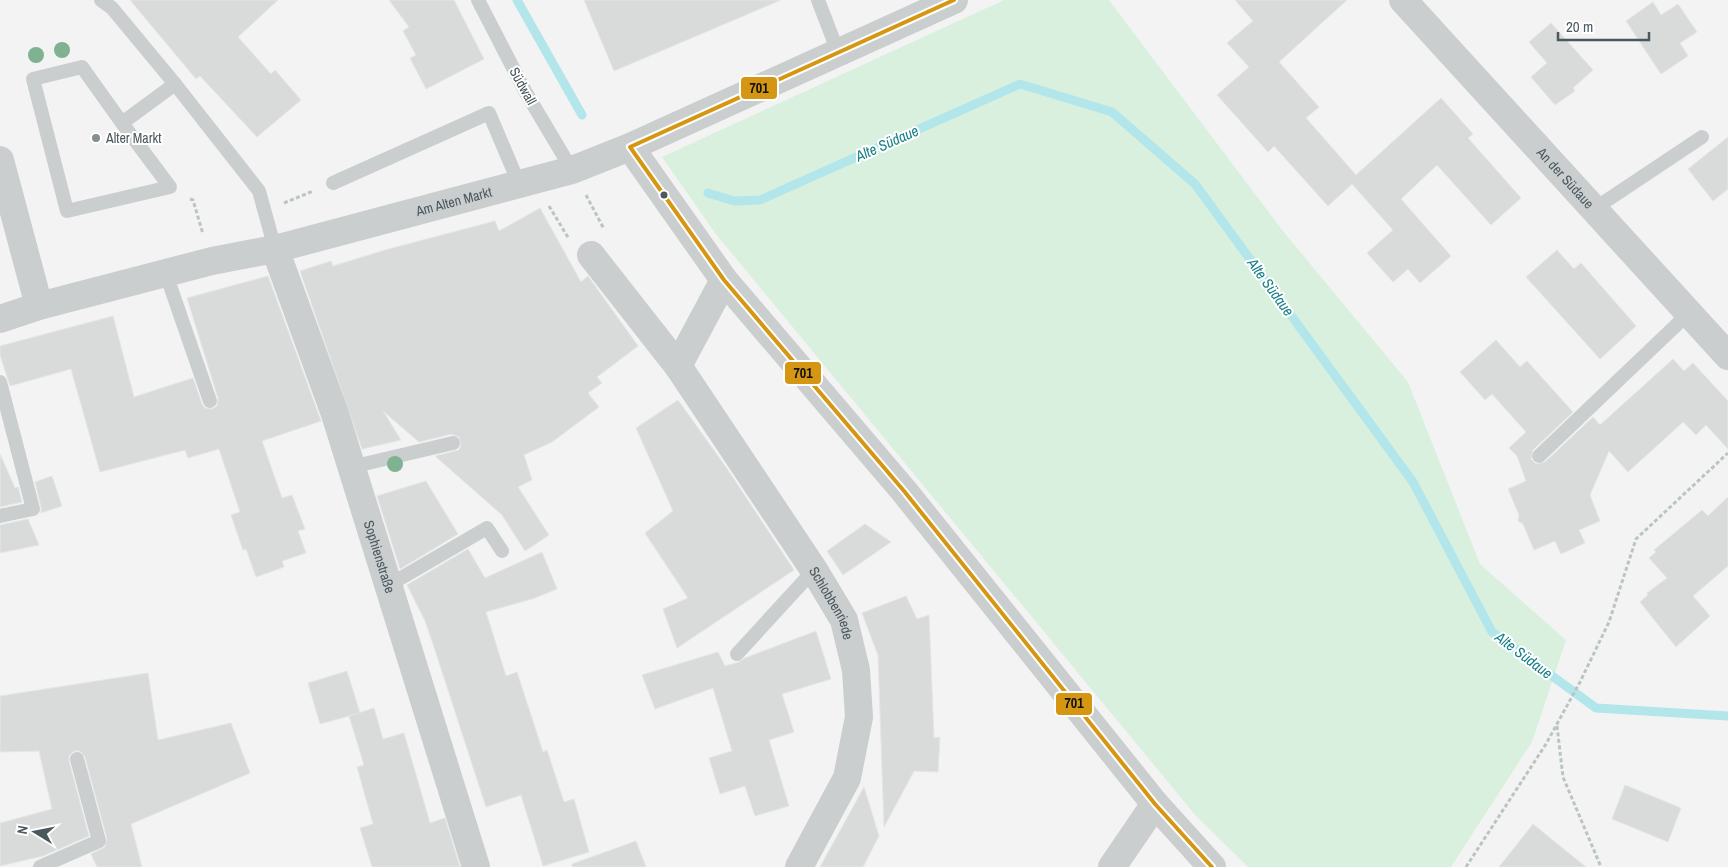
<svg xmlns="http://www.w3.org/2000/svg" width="1728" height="867" viewBox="0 0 1728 867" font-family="'Archivo Narrow',sans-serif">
<rect width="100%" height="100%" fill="#f3f3f3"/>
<path fill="#daf0df" d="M 1004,0 L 1109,0 L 1283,231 L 1408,382 L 1480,564 L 1566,640 L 1532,742 L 1451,867 L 1248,867 L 1196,816 L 715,233 L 662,157 Z"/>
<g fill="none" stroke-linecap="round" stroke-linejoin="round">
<g stroke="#b2e6eb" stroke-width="9">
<path d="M 517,0 L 582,115"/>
<path d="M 708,193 L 734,201 L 760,200 L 1020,84 L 1112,112 L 1195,184 L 1413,482 L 1492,632 L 1596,708 L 1728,716"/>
</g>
</g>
<g fill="#d9dbdb" stroke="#e5e5e6">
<path d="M 130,0 L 278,0 L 238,37 L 271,74 L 275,70 L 301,100 L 257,137 L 200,76 L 196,79 Z"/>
<path d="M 389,0 L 454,0 L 484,59 L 426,89 L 410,58 L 416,55 L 403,31 L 409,27 Z"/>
<path d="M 584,0 L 781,0 L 614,71 Z"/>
<path d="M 1235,0 L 1347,0 L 1279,62 L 1319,107 L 1306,118 L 1356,175 L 1441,98 L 1473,134 L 1468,138 L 1521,198 L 1491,225 L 1437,165 L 1401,199 L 1451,256 L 1420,283 L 1408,269 L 1393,282 L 1367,253 L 1393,230 L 1352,184 L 1328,206 L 1274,146 L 1268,152 L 1217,95 L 1249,67 L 1227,43 L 1253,21 Z"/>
<path d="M 1653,2 L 1661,15 L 1678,4 L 1697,32 L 1680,43 L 1688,56 L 1661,74 L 1626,21 Z"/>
<path d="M 1551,23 L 1593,70 L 1573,88 L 1575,91 L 1555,105 L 1531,77 L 1547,63 L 1529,42 Z"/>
<path d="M 1728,137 L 1728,189 L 1713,201 L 1688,169 Z"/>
<path d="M 540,208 L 581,282 L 588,276 L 638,346 L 597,377 L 602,383 L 588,393 L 599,407 L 552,442 L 524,455 L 532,480 L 518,487 L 549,535 L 525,551 L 502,515 L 435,456 L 459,450 L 461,445 L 459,437 L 451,434 L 419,442 L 383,411 L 401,440 L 362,449 L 300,271 L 331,261 L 333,266 L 385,250 L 495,221 L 499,231 Z"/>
<path d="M 1557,250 L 1574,269 L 1581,263 L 1636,326 L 1600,359 L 1526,277 Z"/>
<path d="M 268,276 L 321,421 L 262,441 L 282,498 L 292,495 L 305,529 L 298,531 L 306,553 L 282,561 L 284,567 L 256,577 L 246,549 L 243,550 L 231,515 L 240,512 L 219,449 L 188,458 L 185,450 L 100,472 L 71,369 L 10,386 L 0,355 L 0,346 L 113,316 L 134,397 L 193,378 L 202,404 L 205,408 L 212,409 L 217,406 L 218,398 L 187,298 Z"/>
<path d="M 1496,340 L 1520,367 L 1527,361 L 1573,412 L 1533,450 L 1531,459 L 1536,464 L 1545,462 L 1593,417 L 1600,425 L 1673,359 L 1684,371 L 1693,363 L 1728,401 L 1728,449 L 1706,425 L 1696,435 L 1683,422 L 1628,472 L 1609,451 L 1590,495 L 1600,521 L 1579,530 L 1585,543 L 1561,554 L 1555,541 L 1534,550 L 1523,524 L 1518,521 L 1519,515 L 1508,489 L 1526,481 L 1517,456 L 1509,448 L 1526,432 L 1492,394 L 1485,400 L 1460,372 Z"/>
<path d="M 678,400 L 728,470 L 794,570 L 677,648 L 663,609 L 688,598 L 645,533 L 673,511 L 636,428 Z"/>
<path d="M 0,454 L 15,488 L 18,487 L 22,502 L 0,507 Z"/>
<path d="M 52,476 L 62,506 L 41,513 L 41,507 L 35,482 Z"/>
<path d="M 426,481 L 458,534 L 400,569 L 377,496 Z"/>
<path d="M 1728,497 L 1728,566 L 1693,596 L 1710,616 L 1676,647 L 1640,602 L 1648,595 L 1647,593 L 1667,578 L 1649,558 L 1656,552 L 1654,550 L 1702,510 L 1708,516 Z"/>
<path d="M 28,519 L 39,545 L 0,553 L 0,525 Z"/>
<path d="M 865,524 L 891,542 L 843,575 L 827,551 Z"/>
<path d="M 468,549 L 485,578 L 542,552 L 557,589 L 532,599 L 486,612 L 506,676 L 517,672 L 543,752 L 547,750 L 564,802 L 574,799 L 589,852 L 543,866 L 521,795 L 486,807 L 432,641 L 425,621 L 407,585 Z"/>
<path d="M 906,596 L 917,619 L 929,615 L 934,738 L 940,737 L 938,772 L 914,771 L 884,827 L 878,655 L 862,613 Z"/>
<path d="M 816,631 L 831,679 L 782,694 L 794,732 L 769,740 L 789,806 L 755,816 L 745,786 L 720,794 L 709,758 L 732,751 L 713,688 L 655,709 L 642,675 L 718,652 L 725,666 L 739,662 L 745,658 Z"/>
<path d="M 347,671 L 360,713 L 320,724 L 308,683 Z"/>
<path d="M 148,673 L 158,740 L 231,723 L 250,773 L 131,824 L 142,867 L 97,867 L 91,854 L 105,847 L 107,839 L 85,757 L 80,751 L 74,751 L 69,756 L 69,761 L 89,836 L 43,856 L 0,866 L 0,823 L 52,809 L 39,751 L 0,752 L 0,696 Z"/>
<path d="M 374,708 L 383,739 L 404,733 L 430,823 L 445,818 L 460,867 L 372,867 L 360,828 L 373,824 L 357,767 L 364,765 L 349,716 Z"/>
<path d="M 1625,785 L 1681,808 L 1668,842 L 1612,819 Z"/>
<path d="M 864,787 L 879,836 L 863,867 L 820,867 Z"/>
<path d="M 1533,824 L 1586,867 L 1499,867 Z"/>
<path d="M 636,841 L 646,867 L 572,867 L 572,864 Z"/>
</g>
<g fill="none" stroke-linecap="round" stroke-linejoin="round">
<g stroke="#bac5c0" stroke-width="3" stroke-dasharray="4 2.5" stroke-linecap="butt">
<path d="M 586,195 L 604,229"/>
<path d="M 190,199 L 193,200 L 203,234"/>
<path d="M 284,203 L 313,191"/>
<path d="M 549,206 L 569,239"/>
<path d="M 1557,726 L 1563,777 L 1601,867"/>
<path d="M 1466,867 L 1546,744 L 1580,682 L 1609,622 L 1636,539 L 1728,453"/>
</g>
<g stroke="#cbcece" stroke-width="14">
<path d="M 101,0 L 112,8 L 175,84 L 259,191 L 275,249"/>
<path d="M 478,0 L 525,91 L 572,170"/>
<path d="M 818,0 L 838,52"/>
<path d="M 122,123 L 170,187 L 67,211 L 33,79 L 82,67 L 122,123 L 175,84"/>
<path d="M 333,183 L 489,113 L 520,186"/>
<path d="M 1594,209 L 1702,137"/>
<path d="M 166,274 L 210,401"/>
<path d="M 0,382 L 33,509 L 0,516"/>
<path d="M 1539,456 L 1689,313"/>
<path d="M 351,467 L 453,443"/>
<path d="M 389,585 L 487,528 L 502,551"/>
<path d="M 737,654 L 814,570"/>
<path d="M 40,867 L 99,841 L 77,759"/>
</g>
<g stroke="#cbcece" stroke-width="28">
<path id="s1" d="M 1403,0 L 1728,356"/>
<path d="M 630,147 L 724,280 L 904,491 L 1155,804 L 1212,867"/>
<path d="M 0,160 L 39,306"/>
<path id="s2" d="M 275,249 L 335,414 L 476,867"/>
<path id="s3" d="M 591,255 L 678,366 L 814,570 L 844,620 L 856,670 L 859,717 L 847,778 L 799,867"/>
<path id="s4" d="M 0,319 L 39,306 L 212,261 L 275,249 L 572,170 L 630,147 L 954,0"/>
<path d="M 678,366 L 724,280"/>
<path d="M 1112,867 L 1155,804"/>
</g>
<defs>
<path id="bus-1" d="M 954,0 L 630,147 L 724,280 L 904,491 L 1155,804 L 1212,867"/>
</defs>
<use href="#bus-1" stroke="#fff" stroke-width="8"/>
<use href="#bus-1" stroke="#d59613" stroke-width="4"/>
</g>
<g fill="#7eb291">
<circle cx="62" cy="50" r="8"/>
<circle cx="36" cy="55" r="8"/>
<circle cx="395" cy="464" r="8"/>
</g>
<circle fill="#868e92" stroke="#fff" stroke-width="2" cx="96" cy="138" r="5"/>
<circle fill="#4b585e" stroke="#fff" stroke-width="2" cx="664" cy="195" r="4.5"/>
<g text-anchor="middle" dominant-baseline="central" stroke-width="4" stroke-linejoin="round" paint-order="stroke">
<g font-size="14" fill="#4b585e" stroke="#fff">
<text transform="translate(523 86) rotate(61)">Südwall</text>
<text stroke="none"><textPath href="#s1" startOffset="241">An der Südaue</textPath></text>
<text stroke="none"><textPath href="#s4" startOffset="469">Am Alten Markt</textPath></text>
<text stroke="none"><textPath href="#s2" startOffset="325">Sophienstraße</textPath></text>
<text stroke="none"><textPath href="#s3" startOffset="424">Schlobbenriede</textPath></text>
</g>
<g font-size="14" fill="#4b585e" stroke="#fff" text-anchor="start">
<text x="106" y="138">Alter Markt</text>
</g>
<g font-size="15" font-style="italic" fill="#167f87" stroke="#fff">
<text transform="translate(887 143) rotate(-24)">Alte Südaue</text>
<text transform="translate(1271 287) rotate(54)">Alte Südaue</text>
<text transform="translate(1524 655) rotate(37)">Alte Südaue</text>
</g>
</g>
<g stroke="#fff" stroke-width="2">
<rect x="740" y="76" width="38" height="24" rx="5" fill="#d59613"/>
<rect x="784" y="361" width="38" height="24" rx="5" fill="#d59613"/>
<rect x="1055" y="692" width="38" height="24" rx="5" fill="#d59613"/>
</g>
<g font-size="14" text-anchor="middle" font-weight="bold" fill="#111">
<text x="759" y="93">701</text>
<text x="803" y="378">701</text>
<text x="1074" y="708">701</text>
</g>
<g transform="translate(35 832) rotate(280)" stroke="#ffffff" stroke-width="4" paint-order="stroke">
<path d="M0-4L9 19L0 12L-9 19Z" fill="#4b585e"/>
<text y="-8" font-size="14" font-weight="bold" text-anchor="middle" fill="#4b585e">N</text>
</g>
<path d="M1558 32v8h91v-8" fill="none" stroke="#4b585e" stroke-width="2.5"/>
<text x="1566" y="32" font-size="15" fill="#4b585e" stroke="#ffffff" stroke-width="4" paint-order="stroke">20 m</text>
</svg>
